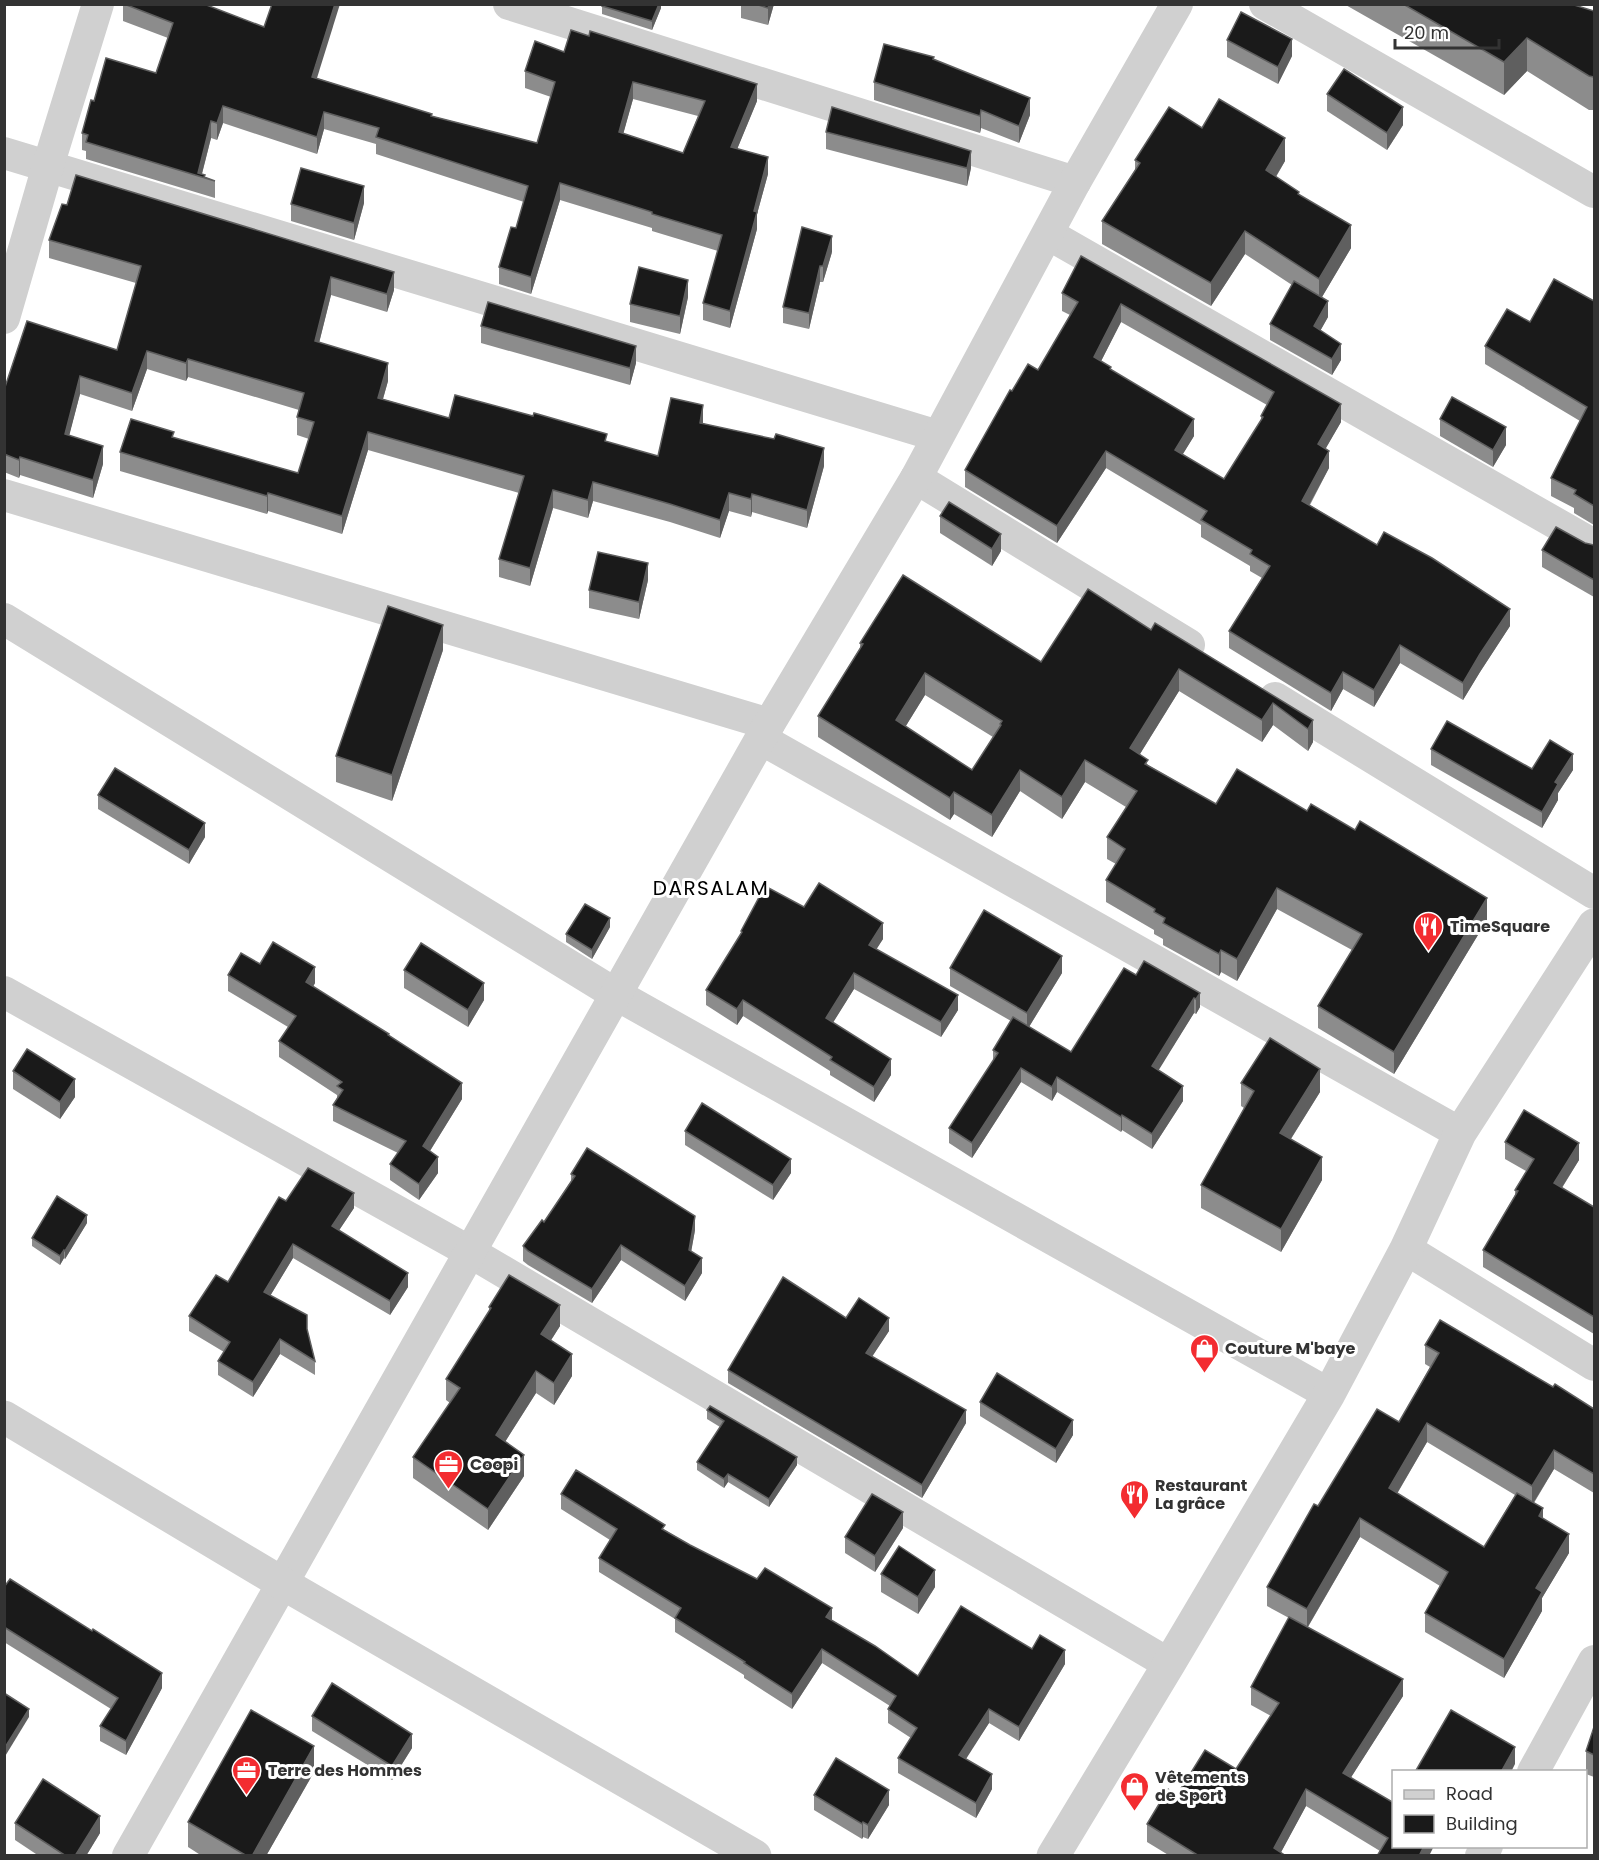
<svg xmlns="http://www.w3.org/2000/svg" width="1599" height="1860" viewBox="0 0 1599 1860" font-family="Poppins,sans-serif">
<rect width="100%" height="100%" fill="#fff"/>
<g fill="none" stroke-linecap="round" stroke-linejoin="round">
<g stroke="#d0d0d0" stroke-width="32">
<path d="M 509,4 L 1075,182"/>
<path d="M 1265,4 L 1594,192"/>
<path d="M 4,153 L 938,436"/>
<path d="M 1048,234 L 1594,545"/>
<path d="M 4,318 L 48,166 L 98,4"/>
<path d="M 916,478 L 1189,645"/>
<path d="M 4,495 L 769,724"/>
<path d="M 4,619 L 617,995 L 1329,1394"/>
<path d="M 1275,698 L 1594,893"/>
<path d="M 761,739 L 1460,1133"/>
<path d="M 4,992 L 470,1252 L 1169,1664"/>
<path d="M 1406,1249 L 1594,1365"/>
<path d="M 1533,1772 L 1594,1661"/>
<path d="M 128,1856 L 769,724 L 916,478 L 1075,182 L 1177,4"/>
<path d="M 1481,1856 L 1487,1846"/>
</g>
<g stroke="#d0d0d0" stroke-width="33">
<path d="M 4,1417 L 282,1583 L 755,1856"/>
<path d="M 1053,1856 L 1169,1664 L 1329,1394 L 1406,1249 L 1460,1133 L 1594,925"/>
</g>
</g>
<g fill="#8c8c8c" fill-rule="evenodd">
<path d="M 123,4 L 204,4 L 317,78 L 432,116 L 537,143 L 551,97 L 525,88 L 525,71 L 564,52 L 757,101 L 737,149 L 768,174 L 757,214 L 757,229 L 730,328 L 703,320 L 703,303 L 718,251 L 652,231 L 652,228 L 560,200 L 531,294 L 499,284 L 499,267 L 516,228 L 524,202 L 376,154 L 376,144 L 324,129 L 317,154 L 223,123 L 217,140 L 211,138 L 202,174 L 205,177 L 215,181 L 215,198 L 86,159 L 86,151 L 82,150 L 82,133 L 94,101 L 156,73 L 168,38 L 123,21 ZM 633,99 L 698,116 L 683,153 L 623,134 Z"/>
<path d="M 661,4 L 661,8 L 652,30 L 602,14 L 602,6 Z"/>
<path d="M 741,4 L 774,4 L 768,25 L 741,18 Z"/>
<path d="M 1344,4 L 1571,4 L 1594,11 L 1594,110 L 1589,110 L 1527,71 L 1504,95 Z"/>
<path d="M 1227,40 L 1292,56 L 1278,84 L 1227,57 Z"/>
<path d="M 874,82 L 1030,115 L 1019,143 L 981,128 L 980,133 L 874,100 Z"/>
<path d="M 1327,94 L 1403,125 L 1387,150 L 1327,111 Z"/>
<path d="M 1202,128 L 1285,161 L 1276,177 L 1299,194 L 1351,248 L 1322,297 L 1328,317 L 1320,331 L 1341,360 L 1332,375 L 1270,340 L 1270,324 L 1292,285 L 1245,254 L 1211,306 L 1102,244 L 1102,221 L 1135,170 L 1135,160 Z"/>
<path d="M 826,132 L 971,168 L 967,186 L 826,149 Z"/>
<path d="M 364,203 L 354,240 L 291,221 L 291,204 Z"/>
<path d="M 62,204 L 394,290 L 387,312 L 331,295 L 319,343 L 388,381 L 383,399 L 449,418 L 607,442 L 658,456 L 703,423 L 824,466 L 807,528 L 752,512 L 751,517 L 729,511 L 720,538 L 670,522 L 593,501 L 588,518 L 553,508 L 530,586 L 499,577 L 499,559 L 519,493 L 368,450 L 342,534 L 268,511 L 267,514 L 120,471 L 120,452 L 174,438 L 298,473 L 309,439 L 297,435 L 297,417 L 299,410 L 188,377 L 186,381 L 147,369 L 132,411 L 80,394 L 69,435 L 103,464 L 93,498 L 20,475 L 19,478 L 4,472 L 4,390 L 117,350 L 136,283 L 49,258 L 49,240 Z"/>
<path d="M 832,252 L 823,282 L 820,282 L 809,329 L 783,323 L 783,307 Z"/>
<path d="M 1081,256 L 1341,422 L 1325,449 L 1329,468 L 1310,505 L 1510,626 L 1480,672 L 1463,700 L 1400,663 L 1374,707 L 1343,689 L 1331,711 L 1229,648 L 1229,631 L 1262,578 L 1250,571 L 1250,566 L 1201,537 L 1201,525 L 1106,468 L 1057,543 L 965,487 L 965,470 L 1038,370 L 1070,315 L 1062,311 L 1062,293 ZM 1121,322 L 1267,405 L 1261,416 L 1261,420 L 1224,479 L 1182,455 L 1194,436 L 1101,361 Z"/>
<path d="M 688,297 L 680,334 L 630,322 L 630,304 Z"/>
<path d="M 1594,301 L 1594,525 L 1574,513 L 1574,508 L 1551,496 L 1551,478 L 1580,421 L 1485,364 L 1485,346 L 1530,322 Z"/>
<path d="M 481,326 L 636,363 L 630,385 L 481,343 Z"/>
<path d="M 1440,419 L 1506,445 L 1493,467 L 1440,436 Z"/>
<path d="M 940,516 L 1001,551 L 992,566 L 940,533 Z"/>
<path d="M 1585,543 L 1594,545 L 1594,597 L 1542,567 L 1542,550 Z"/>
<path d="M 648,580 L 639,619 L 589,608 L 589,590 Z"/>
<path d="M 1151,630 L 1313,720 L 1313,742 L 1308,751 L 1273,725 L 1262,742 L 1179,691 L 1140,754 L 1148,765 L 1216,804 L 1487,920 L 1394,1074 L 1318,1028 L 1318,1006 L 1352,950 L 1277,909 L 1237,981 L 1221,972 L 1219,976 L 1163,945 L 1163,939 L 1154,934 L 1154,930 L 1106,902 L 1106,880 L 1116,864 L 1107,859 L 1107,837 L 1126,807 L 1085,782 L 1062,819 L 1020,791 L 992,837 L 954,814 L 950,820 L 818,737 L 818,716 L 860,648 L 860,643 L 1041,662 ZM 925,695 L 993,737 L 972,770 L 905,727 Z"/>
<path d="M 443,650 L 392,801 L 336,782 L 336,756 Z"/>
<path d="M 1431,749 L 1532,769 L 1573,770 L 1558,793 L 1558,800 L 1542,828 L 1431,765 Z"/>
<path d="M 98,795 L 205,837 L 189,864 L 98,809 Z"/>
<path d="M 804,907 L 883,939 L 876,949 L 958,1010 L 941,1037 L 854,989 L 833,1022 L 891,1075 L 874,1102 L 830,1075 L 830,1071 L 743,1016 L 737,1025 L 706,1005 L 706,990 L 741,934 L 741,931 Z"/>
<path d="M 610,927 L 592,959 L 566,942 L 566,934 Z"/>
<path d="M 260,964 L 315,983 L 313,987 L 389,1035 L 462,1099 L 430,1151 L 438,1173 L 419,1200 L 390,1180 L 390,1164 L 398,1153 L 333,1121 L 333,1105 L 337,1098 L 337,1095 L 279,1057 L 279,1041 L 288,1027 L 228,991 L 228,975 Z"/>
<path d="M 950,968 L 1062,973 L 1029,1027 L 1071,1052 L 1136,975 L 1200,993 L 1200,1007 L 1196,1014 L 1194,1013 L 1158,1070 L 1183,1101 L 1152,1149 L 1122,1130 L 1121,1132 L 1057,1092 L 1052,1101 L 1021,1082 L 972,1158 L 949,1143 L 949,1128 L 993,1061 L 993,1050 L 1011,1021 L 950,986 Z"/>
<path d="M 404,970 L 484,1000 L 468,1027 L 404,988 Z"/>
<path d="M 13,1071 L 75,1097 L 60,1119 L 13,1089 Z"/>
<path d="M 1241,1083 L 1320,1092 L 1291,1139 L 1322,1180 L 1281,1252 L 1201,1208 L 1201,1185 L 1244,1108 L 1241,1106 Z"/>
<path d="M 685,1131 L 791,1173 L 773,1200 L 685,1145 Z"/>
<path d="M 1505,1142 L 1579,1160 L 1562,1188 L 1594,1207 L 1594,1334 L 1483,1267 L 1483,1250 L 1515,1195 L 1515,1190 L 1526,1171 L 1505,1159 Z"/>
<path d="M 571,1174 L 695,1230 L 691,1251 L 702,1273 L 685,1301 L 621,1260 L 592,1303 L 528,1265 L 523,1261 L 523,1246 L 544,1222 L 571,1181 Z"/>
<path d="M 286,1201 L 354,1208 L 339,1230 L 408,1287 L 390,1315 L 293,1258 L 270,1296 L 307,1330 L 315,1361 L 315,1375 L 280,1354 L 253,1397 L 218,1375 L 218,1361 L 224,1352 L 189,1331 L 189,1316 L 228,1282 Z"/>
<path d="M 87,1223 L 65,1259 L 64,1258 L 60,1265 L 32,1246 L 32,1238 Z"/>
<path d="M 489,1307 L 560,1326 L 551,1340 L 572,1376 L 554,1405 L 536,1393 L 505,1442 L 524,1476 L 488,1530 L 413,1478 L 413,1457 L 450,1403 L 446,1400 L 446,1379 L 489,1311 Z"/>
<path d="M 846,1318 L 889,1331 L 872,1356 L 966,1423 L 922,1498 L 728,1383 L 728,1370 Z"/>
<path d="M 1425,1345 L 1553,1387 L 1594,1409 L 1594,1493 L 1554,1469 L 1534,1503 L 1543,1518 L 1569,1553 L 1542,1598 L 1542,1611 L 1504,1678 L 1425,1632 L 1425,1613 L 1440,1586 L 1360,1537 L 1308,1627 L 1403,1696 L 1351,1777 L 1429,1856 L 1380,1851 L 1306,1806 L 1281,1852 L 1286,1856 L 1170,1856 L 1147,1842 L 1147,1824 L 1177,1795 L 1236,1769 L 1271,1716 L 1251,1705 L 1251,1687 L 1289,1618 L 1267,1606 L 1267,1587 L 1318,1506 L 1399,1422 L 1430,1367 L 1425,1364 ZM 1427,1442 L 1515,1495 L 1484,1547 L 1397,1494 Z"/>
<path d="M 980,1402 L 1073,1435 L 1056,1463 L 980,1416 Z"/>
<path d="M 707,1410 L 797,1465 L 769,1507 L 728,1482 L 724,1488 L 697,1470 L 697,1462 L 720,1427 L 707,1419 Z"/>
<path d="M 561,1494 L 665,1530 L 690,1545 L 832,1620 L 918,1676 L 1032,1649 L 1065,1664 L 1019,1741 L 989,1723 L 965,1759 L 992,1789 L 976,1818 L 898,1773 L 898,1758 L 911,1738 L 888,1723 L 888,1709 L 890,1706 L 822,1663 L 792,1709 L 744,1678 L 744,1675 L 675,1632 L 675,1619 L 599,1572 L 599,1558 L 610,1540 L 561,1509 Z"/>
<path d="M 903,1528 L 875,1572 L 845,1553 L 845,1537 Z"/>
<path d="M 881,1574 L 935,1587 L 918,1614 L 881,1592 Z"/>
<path d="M 4,1587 L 92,1631 L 162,1688 L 126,1755 L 100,1741 L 100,1726 L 111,1709 L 4,1642 Z"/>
<path d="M 312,1716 L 412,1748 L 392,1780 L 312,1731 Z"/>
<path d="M 1594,1727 L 1594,1777 L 1586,1774 L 1586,1751 Z"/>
<path d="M 314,1772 L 266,1856 L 202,1856 L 188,1847 L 188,1822 Z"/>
<path d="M 814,1795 L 889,1805 L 868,1839 L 863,1837 L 862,1839 L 814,1810 Z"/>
<path d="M 15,1823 L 100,1833 L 86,1856 L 39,1856 L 15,1840 Z"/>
</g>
<g fill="#5f5f5f">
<path d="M 335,4 L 340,4 L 312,94 L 312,77 Z"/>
<path d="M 659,4 L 661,4 L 661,8 L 652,30 L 652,21 Z"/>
<path d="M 769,4 L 774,4 L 768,25 L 768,8 Z"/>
<path d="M 1527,38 L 1527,71 L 1504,95 L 1504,62 Z"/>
<path d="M 1292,39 L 1292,56 L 1278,84 L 1278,67 Z"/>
<path d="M 633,82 L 633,99 L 619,149 L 619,132 Z"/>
<path d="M 757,84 L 757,101 L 731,164 L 731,147 Z"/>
<path d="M 1030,98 L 1030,115 L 1019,143 L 1019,126 Z"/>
<path d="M 223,106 L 223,123 L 217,140 L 217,123 Z"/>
<path d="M 1403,107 L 1403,125 L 1387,150 L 1387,133 Z"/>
<path d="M 981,110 L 981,128 L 980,133 L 980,116 Z"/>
<path d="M 324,112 L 324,129 L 317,154 L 317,137 Z"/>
<path d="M 211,121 L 211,138 L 201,177 L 198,173 Z"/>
<path d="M 1285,138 L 1285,161 L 1266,193 L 1266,170 Z"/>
<path d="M 971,151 L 971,168 L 967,186 L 967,168 Z"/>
<path d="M 768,157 L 768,174 L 757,214 L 757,229 L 730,328 L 730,311 L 754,211 Z"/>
<path d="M 560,183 L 560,200 L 531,294 L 531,277 Z"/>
<path d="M 364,186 L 364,203 L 354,240 L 354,223 Z"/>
<path d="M 1351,225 L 1351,248 L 1319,302 L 1319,279 Z"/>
<path d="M 1245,231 L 1245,254 L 1211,306 L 1211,283 Z"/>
<path d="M 832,236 L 832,252 L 823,282 L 823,266 Z"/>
<path d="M 820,266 L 820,282 L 809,329 L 809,313 Z"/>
<path d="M 394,272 L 394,290 L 387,312 L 387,294 Z"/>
<path d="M 331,277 L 331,295 L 315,359 L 315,341 Z"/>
<path d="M 688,280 L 688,297 L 680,334 L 680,316 Z"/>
<path d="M 1328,301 L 1328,317 L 1314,342 L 1314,326 Z"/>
<path d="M 1121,304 L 1121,322 L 1094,375 L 1094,357 Z"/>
<path d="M 1341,344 L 1341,360 L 1332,375 L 1332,359 Z"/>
<path d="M 636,346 L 636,363 L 630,385 L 630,368 Z"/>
<path d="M 147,351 L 147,369 L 132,411 L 132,393 Z"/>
<path d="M 188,359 L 188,377 L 186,381 L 186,363 Z"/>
<path d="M 388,363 L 388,381 L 378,416 L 378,398 Z"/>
<path d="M 80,376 L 80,394 L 65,452 L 65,434 Z"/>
<path d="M 1341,404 L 1341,422 L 1318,462 L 1318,444 Z"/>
<path d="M 703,405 L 703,423 L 700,423 Z"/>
<path d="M 1194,419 L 1194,436 L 1175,467 L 1175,450 Z"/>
<path d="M 1506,427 L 1506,445 L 1493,467 L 1493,450 Z"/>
<path d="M 368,432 L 368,450 L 342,534 L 342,516 Z"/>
<path d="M 103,446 L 103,464 L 93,498 L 93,480 Z"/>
<path d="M 824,448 L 824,466 L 807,528 L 807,510 Z"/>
<path d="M 1106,451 L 1106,468 L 1057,543 L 1057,526 Z"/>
<path d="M 1329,451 L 1329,468 L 1302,518 L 1302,501 Z"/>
<path d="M 20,457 L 20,475 L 19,478 L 19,460 Z"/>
<path d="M 593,482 L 593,501 L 588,518 L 588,500 Z"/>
<path d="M 553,490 L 553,508 L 530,586 L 530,568 Z"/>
<path d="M 268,493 L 268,511 L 267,514 L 267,496 Z"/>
<path d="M 729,493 L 729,511 L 720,538 L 720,520 Z"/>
<path d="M 752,494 L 752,512 L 751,517 L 751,499 Z"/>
<path d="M 1001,534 L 1001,551 L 992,566 L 992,549 Z"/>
<path d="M 648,563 L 648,580 L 639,619 L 639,602 Z"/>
<path d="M 1510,609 L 1510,626 L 1480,672 L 1463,700 L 1463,683 L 1480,654 Z"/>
<path d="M 443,625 L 443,650 L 392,801 L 392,775 Z"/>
<path d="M 1400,645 L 1400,663 L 1374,707 L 1374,690 Z"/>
<path d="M 1179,669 L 1179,691 L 1130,770 L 1130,748 Z"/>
<path d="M 1343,672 L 1343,689 L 1331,711 L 1331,693 Z"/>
<path d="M 925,673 L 925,695 L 896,742 L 896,720 Z"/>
<path d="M 1273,703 L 1273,725 L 1262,742 L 1262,720 Z"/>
<path d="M 1313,720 L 1313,742 L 1308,751 L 1308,729 Z"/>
<path d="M 1573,754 L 1573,770 L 1558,793 L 1558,800 L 1542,828 L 1542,812 L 1555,782 Z"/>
<path d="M 1085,760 L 1085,782 L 1062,819 L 1062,797 Z"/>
<path d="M 1020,770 L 1020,791 L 992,837 L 992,815 Z"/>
<path d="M 954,792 L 954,814 L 950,820 L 950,798 Z"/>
<path d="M 205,823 L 205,837 L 189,864 L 189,850 Z"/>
<path d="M 1277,888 L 1277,909 L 1237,981 L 1237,959 Z"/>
<path d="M 1487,898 L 1487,920 L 1394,1074 L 1394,1052 Z"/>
<path d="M 610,918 L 610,927 L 592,959 L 592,950 Z"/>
<path d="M 883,923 L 883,939 L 869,961 L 869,945 Z"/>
<path d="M 1221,950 L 1221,972 L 1219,976 L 1219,954 Z"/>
<path d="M 1062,956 L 1062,973 L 1027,1030 L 1027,1013 Z"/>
<path d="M 315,967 L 315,983 L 306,998 L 306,982 Z"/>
<path d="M 854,973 L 854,989 L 826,1034 L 826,1018 Z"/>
<path d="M 484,983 L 484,1000 L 468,1027 L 468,1010 Z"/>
<path d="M 1200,993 L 1200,1007 L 1196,1014 L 1196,999 Z"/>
<path d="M 958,995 L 958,1010 L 941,1037 L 941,1022 Z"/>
<path d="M 1194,998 L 1194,1013 L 1152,1081 L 1152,1066 Z"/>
<path d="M 743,1000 L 743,1016 L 737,1025 L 737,1009 Z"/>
<path d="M 891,1059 L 891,1075 L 874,1102 L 874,1087 Z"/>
<path d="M 1021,1068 L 1021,1082 L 972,1158 L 972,1143 Z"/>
<path d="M 1320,1069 L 1320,1092 L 1280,1156 L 1280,1133 Z"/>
<path d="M 1057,1077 L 1057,1092 L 1052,1101 L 1052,1087 Z"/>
<path d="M 75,1079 L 75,1097 L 60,1119 L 60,1102 Z"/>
<path d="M 462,1083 L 462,1099 L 423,1162 L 423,1146 Z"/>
<path d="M 1183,1086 L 1183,1101 L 1152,1149 L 1152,1134 Z"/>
<path d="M 1122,1115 L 1122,1130 L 1121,1132 L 1121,1117 Z"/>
<path d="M 1579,1143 L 1579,1160 L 1554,1200 L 1554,1183 Z"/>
<path d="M 438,1157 L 438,1173 L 419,1200 L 419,1184 Z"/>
<path d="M 1322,1157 L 1322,1180 L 1281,1252 L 1281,1229 Z"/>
<path d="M 791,1159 L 791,1173 L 773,1200 L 773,1185 Z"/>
<path d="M 354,1193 L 354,1208 L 332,1241 L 332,1226 Z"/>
<path d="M 87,1215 L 87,1223 L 65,1259 L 65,1251 Z"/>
<path d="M 695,1216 L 695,1230 L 689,1264 L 689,1250 Z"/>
<path d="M 293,1244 L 293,1258 L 264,1306 L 264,1292 Z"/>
<path d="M 621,1245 L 621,1260 L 592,1303 L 592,1289 Z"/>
<path d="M 64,1250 L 64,1258 L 60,1265 L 60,1256 Z"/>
<path d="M 702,1258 L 702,1273 L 685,1301 L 685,1286 Z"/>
<path d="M 408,1273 L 408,1287 L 390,1315 L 390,1301 Z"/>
<path d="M 560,1305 L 560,1326 L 541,1356 L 541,1334 Z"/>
<path d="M 889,1318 L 889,1331 L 866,1366 L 866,1353 Z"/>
<path d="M 280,1339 L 280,1354 L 253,1397 L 253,1382 Z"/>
<path d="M 572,1354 L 572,1376 L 554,1405 L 554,1383 Z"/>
<path d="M 536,1371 L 536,1393 L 496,1456 L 496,1435 Z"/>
<path d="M 966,1410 L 966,1423 L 922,1498 L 922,1485 Z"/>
<path d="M 1073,1420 L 1073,1435 L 1056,1463 L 1056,1449 Z"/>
<path d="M 1427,1423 L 1427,1442 L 1389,1507 L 1389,1488 Z"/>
<path d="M 1554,1450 L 1554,1469 L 1532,1505 L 1532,1486 Z"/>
<path d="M 524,1455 L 524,1476 L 488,1530 L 488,1509 Z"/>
<path d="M 797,1457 L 797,1465 L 769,1507 L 769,1499 Z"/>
<path d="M 728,1474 L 728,1482 L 724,1488 L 724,1479 Z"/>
<path d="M 1543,1508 L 1543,1527 L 1539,1516 Z"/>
<path d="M 903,1512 L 903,1528 L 875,1572 L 875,1556 Z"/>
<path d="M 1360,1518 L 1360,1537 L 1307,1628 L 1307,1609 Z"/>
<path d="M 1569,1534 L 1569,1553 L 1542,1598 L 1542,1611 L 1504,1678 L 1504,1659 L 1536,1588 Z"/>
<path d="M 935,1570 L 935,1587 L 918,1614 L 918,1597 Z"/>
<path d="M 832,1608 L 832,1623 L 826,1617 Z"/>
<path d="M 822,1649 L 822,1663 L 792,1709 L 792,1694 Z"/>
<path d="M 1065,1650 L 1065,1664 L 1019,1741 L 1019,1727 Z"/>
<path d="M 162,1673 L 162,1688 L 126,1755 L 126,1741 Z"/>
<path d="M 1403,1679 L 1403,1696 L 1343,1790 L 1343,1773 Z"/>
<path d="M 29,1709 L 29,1717 L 4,1758 L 4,1749 Z"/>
<path d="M 989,1709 L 989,1723 L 959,1770 L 959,1755 Z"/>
<path d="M 412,1734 L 412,1748 L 392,1780 L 392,1766 Z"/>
<path d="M 314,1746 L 314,1772 L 266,1856 L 252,1856 Z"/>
<path d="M 1515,1747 L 1515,1764 L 1511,1772 L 1501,1772 Z"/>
<path d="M 992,1774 L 992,1789 L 976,1818 L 976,1803 Z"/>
<path d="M 1306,1789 L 1306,1806 L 1279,1856 L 1274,1848 Z"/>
<path d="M 889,1790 L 889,1805 L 868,1839 L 868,1825 Z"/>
<path d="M 100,1816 L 100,1833 L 86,1856 L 75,1856 Z"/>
<path d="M 863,1822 L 863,1837 L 862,1839 L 862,1824 Z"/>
<path d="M 1424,1846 L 1434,1846 L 1429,1856 L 1419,1856 Z"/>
</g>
<g fill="#1a1a1a" stroke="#5f5f5f" stroke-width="1.5" fill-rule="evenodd">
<path d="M 124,4 L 204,4 L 264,27 L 272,4 L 335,4 L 312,77 L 432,114 L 431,116 L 537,143 L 555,82 L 525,71 L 535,41 L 564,52 L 571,30 L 589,36 L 590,31 L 757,84 L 731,147 L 768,157 L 754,211 L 757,212 L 730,311 L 703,303 L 722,235 L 652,214 L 652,212 L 560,183 L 531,277 L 499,267 L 511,227 L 516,228 L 528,186 L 376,137 L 379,128 L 324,112 L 317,137 L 223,106 L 217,123 L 211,121 L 198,173 L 205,175 L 204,177 L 215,181 L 86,142 L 88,135 L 82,133 L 91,100 L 94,101 L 106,58 L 156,73 L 173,23 ZM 633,82 L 705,101 L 683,153 L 619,132 Z"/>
<path d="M 603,4 L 659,4 L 652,21 L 602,6 Z"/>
<path d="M 755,4 L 769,4 L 768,8 Z"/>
<path d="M 1403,4 L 1571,4 L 1594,11 L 1594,77 L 1589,76 L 1527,38 L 1504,62 Z"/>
<path d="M 1241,12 L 1292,39 L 1278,67 L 1227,40 Z"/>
<path d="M 884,44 L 934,57 L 933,59 L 1030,98 L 1019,126 L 981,110 L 980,116 L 874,82 Z"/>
<path d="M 1344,69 L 1403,107 L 1387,133 L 1327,94 Z"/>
<path d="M 1219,99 L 1285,138 L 1266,170 L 1299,192 L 1298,194 L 1351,225 L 1319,279 L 1245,231 L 1211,283 L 1102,221 L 1140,163 L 1135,160 L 1169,107 L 1202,128 Z"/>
<path d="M 832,107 L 971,151 L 967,168 L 826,132 Z"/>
<path d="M 301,168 L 364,186 L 354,223 L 291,204 Z"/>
<path d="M 76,175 L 394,272 L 387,294 L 331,277 L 315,341 L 388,363 L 378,398 L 449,418 L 455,395 L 533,416 L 534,413 L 607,434 L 605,441 L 658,456 L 671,398 L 703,405 L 700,423 L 774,439 L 776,434 L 824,448 L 807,510 L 752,494 L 751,499 L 729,493 L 720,520 L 670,504 L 593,482 L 588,500 L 553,490 L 530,568 L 499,559 L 524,476 L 368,432 L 342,516 L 268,493 L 267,496 L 120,452 L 131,419 L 174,432 L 172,437 L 298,473 L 314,422 L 297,417 L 304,393 L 188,359 L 186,363 L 147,351 L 132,393 L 80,376 L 65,434 L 103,446 L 93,480 L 20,457 L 19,460 L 4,454 L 4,390 L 27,321 L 117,350 L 141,266 L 49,240 L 62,204 L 67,205 Z"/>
<path d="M 802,227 L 832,236 L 823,266 L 820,266 L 809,313 L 783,307 Z"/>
<path d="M 1081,256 L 1341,404 L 1318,444 L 1329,451 L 1302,501 L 1377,545 L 1384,532 L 1432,558 L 1510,609 L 1480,654 L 1463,683 L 1400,645 L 1374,690 L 1343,672 L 1331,693 L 1229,631 L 1270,566 L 1250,554 L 1252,550 L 1201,520 L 1207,511 L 1106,451 L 1057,526 L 965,470 L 1010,390 L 1012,391 L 1028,364 L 1038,370 L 1078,302 L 1062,293 ZM 1121,304 L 1274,392 L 1261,416 L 1263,417 L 1224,479 L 1175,450 L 1194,419 L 1110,369 L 1111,367 L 1094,357 Z"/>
<path d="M 639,267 L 688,280 L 680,316 L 630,304 Z"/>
<path d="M 1554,279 L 1594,301 L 1594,506 L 1574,494 L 1576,490 L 1551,478 L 1587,407 L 1485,346 L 1507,309 L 1530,322 Z"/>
<path d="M 1294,281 L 1328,301 L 1314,326 L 1341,344 L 1332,359 L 1270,324 Z"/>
<path d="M 488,302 L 636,346 L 630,368 L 481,326 Z"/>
<path d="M 1452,397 L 1506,427 L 1493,450 L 1440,419 Z"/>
<path d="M 949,502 L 1001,534 L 992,549 L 940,516 Z"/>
<path d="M 1556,527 L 1585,543 L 1594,545 L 1594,580 L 1542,550 Z"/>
<path d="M 598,552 L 648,563 L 639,602 L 589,590 Z"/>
<path d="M 903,575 L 1041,662 L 1088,589 L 1151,630 L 1155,623 L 1313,720 L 1308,729 L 1273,703 L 1262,720 L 1179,669 L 1130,748 L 1148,760 L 1145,764 L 1216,804 L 1237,769 L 1307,811 L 1311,804 L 1355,830 L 1360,821 L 1487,898 L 1394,1052 L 1318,1006 L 1362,934 L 1277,888 L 1237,959 L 1221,950 L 1219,954 L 1163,923 L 1165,918 L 1154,912 L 1155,909 L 1106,880 L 1125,849 L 1107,837 L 1137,791 L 1085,760 L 1062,797 L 1020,770 L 992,815 L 954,792 L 950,798 L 818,716 L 863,644 L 860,643 ZM 925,673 L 1002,721 L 1000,724 L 1001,725 L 972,770 L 896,720 Z"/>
<path d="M 388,606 L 443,625 L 392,775 L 336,756 Z"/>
<path d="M 1447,721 L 1532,769 L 1550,740 L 1573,754 L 1555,782 L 1558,784 L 1542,812 L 1431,749 Z"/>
<path d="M 115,768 L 205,823 L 189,850 L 98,795 Z"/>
<path d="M 819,883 L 883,923 L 869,945 L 958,995 L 941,1022 L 854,973 L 826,1018 L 891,1059 L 874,1087 L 830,1060 L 832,1057 L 743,1000 L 737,1009 L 706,990 L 742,932 L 741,931 L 765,886 L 804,907 Z"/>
<path d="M 585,904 L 610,918 L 592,950 L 566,934 Z"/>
<path d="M 984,910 L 1062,956 L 1027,1013 L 950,968 Z"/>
<path d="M 273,942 L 315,967 L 306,982 L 389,1034 L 388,1035 L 462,1083 L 423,1146 L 438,1157 L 419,1184 L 390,1164 L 406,1141 L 333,1105 L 343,1090 L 337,1086 L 342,1082 L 279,1041 L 296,1016 L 228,975 L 241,953 L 260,964 Z"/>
<path d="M 421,943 L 484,983 L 468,1010 L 404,970 Z"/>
<path d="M 1144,961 L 1200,993 L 1196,999 L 1194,998 L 1152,1066 L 1183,1086 L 1152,1134 L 1122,1115 L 1121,1117 L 1057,1077 L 1052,1087 L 1021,1068 L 972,1143 L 949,1128 L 998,1053 L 993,1050 L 1013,1017 L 1071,1052 L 1124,968 L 1136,975 Z"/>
<path d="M 1270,1038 L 1320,1069 L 1280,1133 L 1322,1157 L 1281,1229 L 1201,1185 L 1254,1091 L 1241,1083 Z"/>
<path d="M 27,1049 L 75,1079 L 60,1102 L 13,1071 Z"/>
<path d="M 702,1103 L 791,1159 L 773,1185 L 685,1131 Z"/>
<path d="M 1524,1110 L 1579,1143 L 1554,1183 L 1594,1207 L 1594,1317 L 1483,1250 L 1518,1191 L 1515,1190 L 1534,1159 L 1505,1142 Z"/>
<path d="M 587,1148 L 695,1216 L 689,1250 L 702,1258 L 685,1286 L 621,1245 L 592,1289 L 528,1251 L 523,1246 L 542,1220 L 544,1222 L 575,1176 L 571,1174 Z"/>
<path d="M 308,1168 L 354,1193 L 332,1226 L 408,1273 L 390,1301 L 293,1244 L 264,1292 L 307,1315 L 307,1329 L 315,1361 L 280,1339 L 253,1382 L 218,1361 L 230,1342 L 189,1316 L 216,1275 L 228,1282 L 279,1197 L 286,1201 Z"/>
<path d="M 57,1196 L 87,1215 L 65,1251 L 64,1250 L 60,1256 L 32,1238 Z"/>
<path d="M 509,1275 L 560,1305 L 541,1334 L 572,1354 L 554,1383 L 536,1371 L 496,1435 L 524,1455 L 488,1509 L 413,1457 L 460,1388 L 446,1379 L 491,1308 L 489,1307 Z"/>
<path d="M 783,1277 L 846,1318 L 859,1298 L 889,1318 L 866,1353 L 966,1410 L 922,1485 L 728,1370 Z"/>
<path d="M 1440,1320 L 1553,1387 L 1555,1384 L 1594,1409 L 1594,1474 L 1554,1450 L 1532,1486 L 1427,1423 L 1389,1488 L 1484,1547 L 1517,1493 L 1543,1508 L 1539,1516 L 1569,1534 L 1536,1588 L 1542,1592 L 1504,1659 L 1425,1613 L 1448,1572 L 1360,1518 L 1307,1609 L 1267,1587 L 1314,1504 L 1318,1506 L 1377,1409 L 1399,1422 L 1439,1353 L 1425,1345 Z"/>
<path d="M 997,1373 L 1073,1420 L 1056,1449 L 980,1402 Z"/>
<path d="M 710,1406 L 797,1457 L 769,1499 L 728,1474 L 724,1479 L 697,1462 L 724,1421 L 707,1410 Z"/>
<path d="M 576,1470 L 665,1525 L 662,1529 L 690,1545 L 757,1579 L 765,1568 L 832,1608 L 826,1617 L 875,1646 L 918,1676 L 961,1606 L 1032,1649 L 1040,1635 L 1065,1650 L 1019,1727 L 989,1709 L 959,1755 L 992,1774 L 976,1803 L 898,1758 L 917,1728 L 888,1709 L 896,1696 L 822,1649 L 792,1694 L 744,1663 L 745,1662 L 675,1618 L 681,1608 L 599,1558 L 617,1529 L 561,1494 Z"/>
<path d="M 872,1494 L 903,1512 L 875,1556 L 845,1537 Z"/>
<path d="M 899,1546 L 935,1570 L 918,1597 L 881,1574 Z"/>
<path d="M 10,1579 L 92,1631 L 93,1629 L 162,1673 L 126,1741 L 100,1726 L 118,1698 L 4,1627 L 4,1587 Z"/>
<path d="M 1289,1617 L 1403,1679 L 1343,1773 L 1394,1803 L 1394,1846 L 1424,1846 L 1419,1856 L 1377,1856 L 1388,1838 L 1306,1789 L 1274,1848 L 1286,1856 L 1199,1856 L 1147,1824 L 1168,1789 L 1177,1795 L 1205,1750 L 1236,1769 L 1279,1703 L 1251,1687 Z"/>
<path d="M 332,1683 L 412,1734 L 392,1766 L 312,1716 Z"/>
<path d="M 4,1693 L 29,1709 L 4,1749 Z"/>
<path d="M 251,1710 L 314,1746 L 252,1856 L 247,1856 L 188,1822 Z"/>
<path d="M 1451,1710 L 1515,1747 L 1501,1772 L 1415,1772 Z"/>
<path d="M 1594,1727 L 1594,1755 L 1586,1751 Z"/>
<path d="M 836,1758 L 889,1790 L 868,1825 L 863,1822 L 862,1824 L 814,1795 Z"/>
<path d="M 43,1779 L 100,1816 L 75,1856 L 66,1856 L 15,1823 Z"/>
</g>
<defs>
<symbol id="restaurant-pin" viewBox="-11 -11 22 30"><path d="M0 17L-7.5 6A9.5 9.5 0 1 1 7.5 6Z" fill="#f32c30" stroke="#fff"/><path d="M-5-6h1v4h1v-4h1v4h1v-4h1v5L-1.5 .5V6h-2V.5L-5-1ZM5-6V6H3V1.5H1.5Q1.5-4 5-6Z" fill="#fff"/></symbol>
<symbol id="shop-pin" viewBox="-11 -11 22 30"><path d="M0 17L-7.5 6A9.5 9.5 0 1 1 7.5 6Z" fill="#f32c30" stroke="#fff"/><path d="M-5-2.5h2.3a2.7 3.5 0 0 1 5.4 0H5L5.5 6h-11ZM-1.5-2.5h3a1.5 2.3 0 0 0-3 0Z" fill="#fff"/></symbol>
<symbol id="office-pin" viewBox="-11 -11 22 30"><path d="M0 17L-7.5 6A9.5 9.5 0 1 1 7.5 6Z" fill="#f32c30" stroke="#fff"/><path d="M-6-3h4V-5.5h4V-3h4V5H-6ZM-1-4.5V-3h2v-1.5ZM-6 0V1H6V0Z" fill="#fff"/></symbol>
</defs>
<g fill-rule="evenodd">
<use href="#restaurant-pin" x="1412" y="910" width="33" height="45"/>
<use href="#shop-pin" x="1188" y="1332" width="33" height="45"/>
<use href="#office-pin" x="432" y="1448" width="33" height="45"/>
<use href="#restaurant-pin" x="1118" y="1478" width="33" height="45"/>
<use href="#office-pin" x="230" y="1754" width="33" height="45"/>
<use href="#shop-pin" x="1118" y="1770" width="33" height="45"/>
</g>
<g text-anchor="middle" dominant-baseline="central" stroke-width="6" stroke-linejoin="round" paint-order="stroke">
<g font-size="16" font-weight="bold" fill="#333" stroke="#fff" text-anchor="start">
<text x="1450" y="926">TimeSquare</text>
<text x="1225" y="1348">Couture M'baye</text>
<text x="470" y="1464">Coopi</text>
<text x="1155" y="1485">Restaurant<tspan x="1155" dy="18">La grâce</tspan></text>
<text x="268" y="1770">Terre des Hommes</text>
<text x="1155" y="1777">Vêtements<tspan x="1155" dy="18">de Sport</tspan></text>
</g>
<g font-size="20" letter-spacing="1.5" fill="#000" stroke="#fff">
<text x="711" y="888">DARSALAM</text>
</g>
</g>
<rect width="1599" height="1860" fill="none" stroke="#333333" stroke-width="12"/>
<rect x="1392" y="1770" width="195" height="78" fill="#ffffff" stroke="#adadad" stroke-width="1.5"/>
<rect x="1404" y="1790" width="30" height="9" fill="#d0d0d0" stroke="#adadad" stroke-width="1.5"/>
<text x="1446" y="1800" font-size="18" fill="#333333">Road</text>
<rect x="1404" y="1815" width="30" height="18" fill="#1a1a1a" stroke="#adadad" stroke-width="1.5"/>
<text x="1446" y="1830" font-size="18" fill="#333333">Building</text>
<path d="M1395 39v9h104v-9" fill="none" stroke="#333333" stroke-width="3"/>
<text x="1404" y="39" font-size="18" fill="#333333" stroke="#ffffff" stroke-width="4.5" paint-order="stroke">20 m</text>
</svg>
